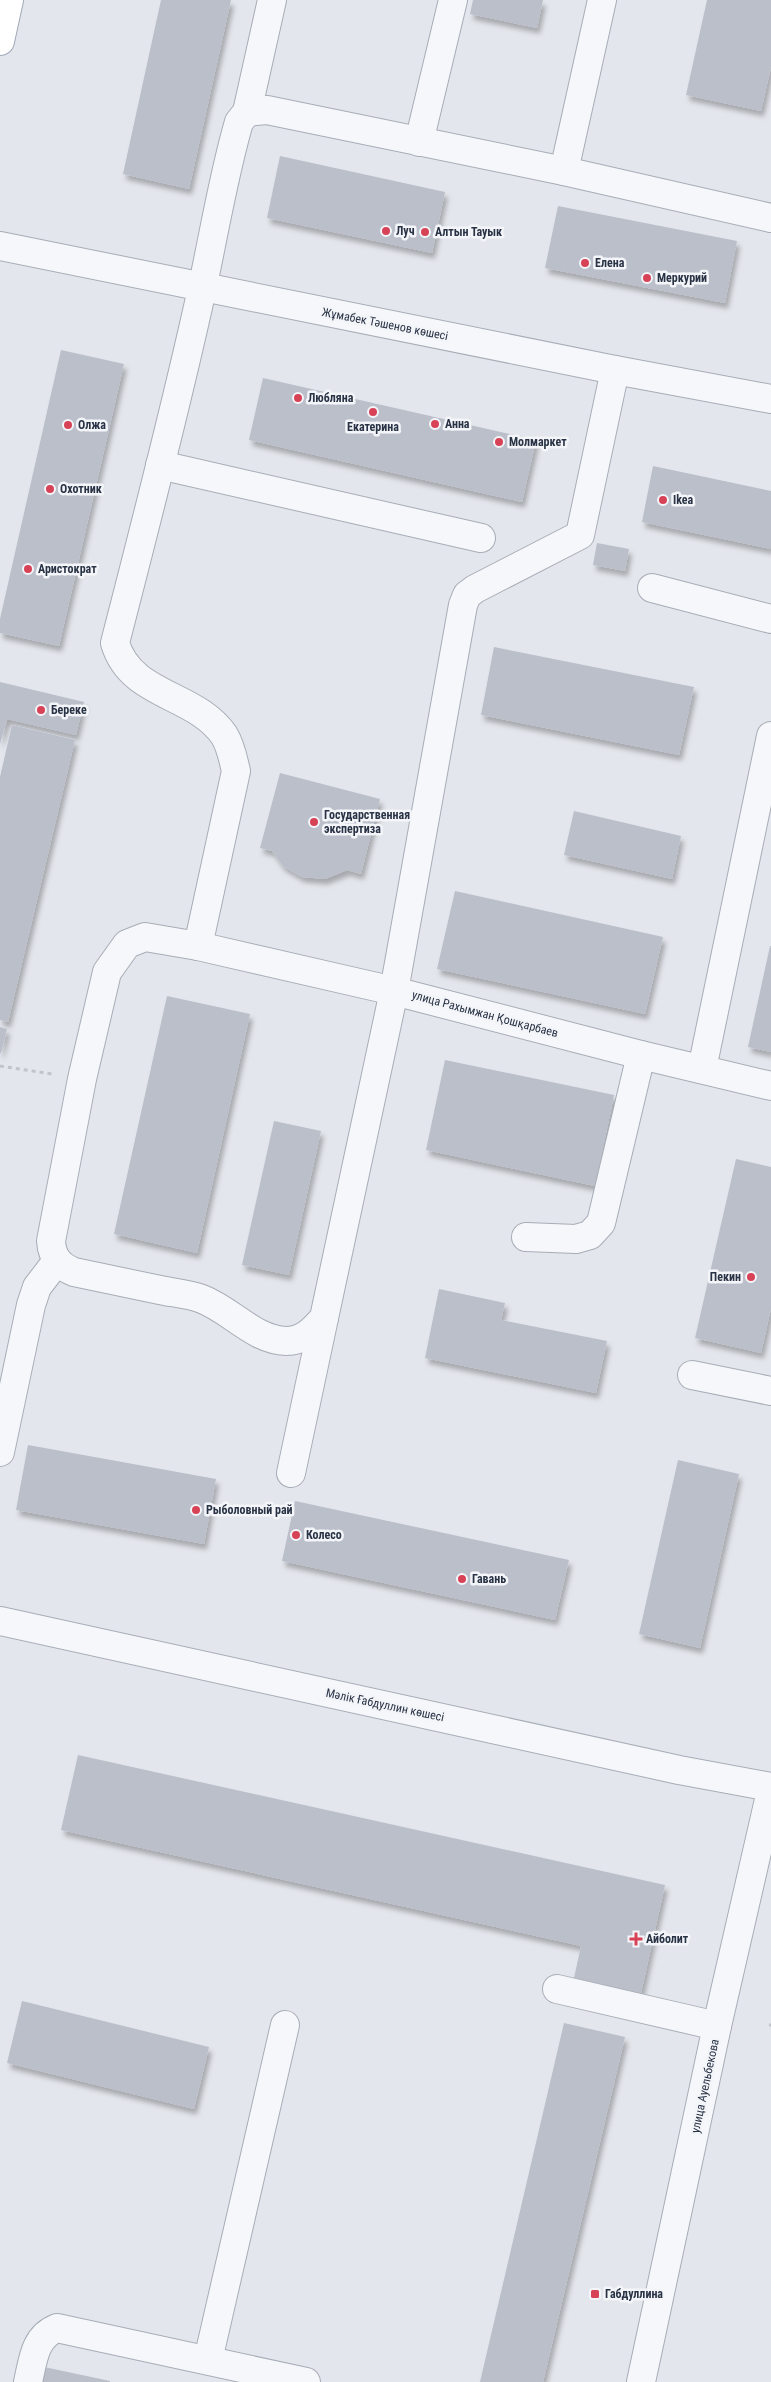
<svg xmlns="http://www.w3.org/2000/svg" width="771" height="2382" viewBox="0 0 771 2382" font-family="'Roboto Condensed',sans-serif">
<defs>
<filter id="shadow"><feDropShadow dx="3" dy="5.5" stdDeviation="2.5" flood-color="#0004"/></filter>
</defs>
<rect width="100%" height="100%" fill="#e3e6ec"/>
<g fill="#babfca" filter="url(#shadow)">
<path d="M 161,0 L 231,0 L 189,189 L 123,174 Z"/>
<path d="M 473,0 L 543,0 L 537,28 L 470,14 Z"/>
<path d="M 707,0 L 771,0 L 771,67 L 761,111 L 686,95 Z"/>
<path d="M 280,156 L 445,192 L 432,253 L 267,218 Z"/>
<path d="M 558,206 L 737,241 L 725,303 L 545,268 Z"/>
<path d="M 61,350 L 124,364 L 59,646 L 0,633 L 0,619 Z"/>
<path d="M 263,378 L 536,440 L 522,502 L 249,440 Z"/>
<path d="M 653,466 L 771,491 L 771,549 L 642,522 Z"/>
<path d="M 597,543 L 629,549 L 625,571 L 593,565 Z"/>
<path d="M 494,647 L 694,687 L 679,755 L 481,715 Z"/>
<path d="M 0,682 L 84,702 L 76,735 L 7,719 L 0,744 Z"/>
<path d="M 12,725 L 75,740 L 8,1022 L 0,1020 L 0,777 Z"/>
<path d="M 280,773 L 380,799 L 361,874 L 347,870 L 325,879 L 302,877 L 283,866 L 272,851 L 260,848 Z"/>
<path d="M 574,811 L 681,836 L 672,879 L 564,855 Z"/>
<path d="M 455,891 L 663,937 L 645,1014 L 437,969 Z"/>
<path d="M 770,946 L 771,946 L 771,1052 L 748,1047 Z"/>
<path d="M 167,996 L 250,1014 L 197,1253 L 114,1234 Z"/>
<path d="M 0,1027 L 7,1029 L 1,1053 L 0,1053 Z"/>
<path d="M 445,1060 L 614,1095 L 595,1186 L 426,1150 Z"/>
<path d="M 274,1121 L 321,1131 L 289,1275 L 242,1265 Z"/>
<path d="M 736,1159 L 771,1167 L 771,1308 L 761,1353 L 695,1338 Z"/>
<path d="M 439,1289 L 505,1303 L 501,1320 L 607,1341 L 596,1393 L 425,1358 Z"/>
<path d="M 28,1445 L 216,1479 L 204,1544 L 16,1510 Z"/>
<path d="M 678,1460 L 739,1474 L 700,1648 L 639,1634 Z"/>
<path d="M 295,1501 L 569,1560 L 555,1620 L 282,1561 Z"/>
<path d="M 78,1755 L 665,1885 L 641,1993 L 574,1978 L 581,1946 L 61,1830 Z"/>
<path d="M 22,2001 L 209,2047 L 194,2109 L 7,2063 Z"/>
<path d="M 564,2023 L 625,2037 L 543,2382 L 480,2382 Z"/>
<path d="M 44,2367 L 110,2381 L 110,2382 L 41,2382 Z"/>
</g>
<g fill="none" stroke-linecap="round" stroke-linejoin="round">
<defs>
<g id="minor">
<path d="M 247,112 L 272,0"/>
<path d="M 419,142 L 453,0"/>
<path d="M 564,171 L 771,218"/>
<path d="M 0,246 L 615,370 L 771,399"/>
<path d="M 615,370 L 580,535 L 475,589 L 467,595 L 463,605 L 394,991 L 324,1318 C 313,1330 304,1341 286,1341 C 254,1340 231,1310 202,1299 C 189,1294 174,1293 160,1290 C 132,1284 103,1278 74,1272 C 59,1266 52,1257 51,1241 L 82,1079 L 107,972 L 127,944 L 145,937 L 198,946 L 394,991 L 641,1055 L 771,1086"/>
<path d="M 160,465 L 481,538"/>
<path d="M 652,588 L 771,619"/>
<path d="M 198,946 L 236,771 C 233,759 231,746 224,735 C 195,693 131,697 115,643 C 145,526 176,408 202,289 C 214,234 223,177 239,122 L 247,112 L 267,110 L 564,171 L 602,0"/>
<path d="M 702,1069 L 771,736"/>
<path d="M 526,1237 L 576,1239 L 590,1235 L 601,1223 L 641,1055"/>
<path d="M 692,1375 L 771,1391"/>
<path d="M 0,1452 L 31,1305 L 37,1287 L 57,1261"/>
<path d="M 291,1473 L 324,1318"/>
<path d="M 0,1621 L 679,1770 L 771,1787"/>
<path d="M 557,1989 L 717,2026"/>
<path d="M 208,2360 L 285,2025"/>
<path d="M 28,2382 C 33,2361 34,2337 57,2328 L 306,2382"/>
<path d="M 641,2382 L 717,2026 L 771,1791"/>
</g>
<path id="major" d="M 0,41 L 9,0"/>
</defs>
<use href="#minor" stroke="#a7adb7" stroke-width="30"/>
<use href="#major" stroke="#a1aab8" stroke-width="30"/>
<g stroke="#c1c4cb" stroke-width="3" stroke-dasharray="4 4" stroke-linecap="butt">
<path d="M 0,1066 L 52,1074"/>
<path d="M 769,2025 L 771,2025"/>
</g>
<use href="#minor" stroke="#f6f7fa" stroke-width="28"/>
<use href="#major" stroke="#fff" stroke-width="28"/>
</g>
<g fill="#d74257" stroke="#f3f5f9" stroke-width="2">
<circle cx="386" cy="231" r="5"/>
<circle cx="425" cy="232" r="5"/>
<circle cx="585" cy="263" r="5"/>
<circle cx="647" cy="278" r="5"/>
<circle cx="298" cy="398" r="5"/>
<circle cx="373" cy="412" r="5"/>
<circle cx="435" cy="424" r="5"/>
<circle cx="68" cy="425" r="5"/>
<circle cx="499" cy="442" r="5"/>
<circle cx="50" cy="489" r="5"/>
<circle cx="663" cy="500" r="5"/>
<circle cx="28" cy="569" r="5"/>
<circle cx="41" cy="710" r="5"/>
<circle cx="314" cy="822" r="5"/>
<circle cx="751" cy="1277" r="5"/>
<circle cx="196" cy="1510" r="5"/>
<circle cx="296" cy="1535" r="5"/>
<circle cx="462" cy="1579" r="5"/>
<path d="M633.5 1931.5h5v5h5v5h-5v5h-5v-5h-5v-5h5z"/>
<rect x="590" y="2289" width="10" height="10" rx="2.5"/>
</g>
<g text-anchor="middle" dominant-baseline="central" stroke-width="5" stroke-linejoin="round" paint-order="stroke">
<g font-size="12" font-weight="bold" fill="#293345" stroke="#f3f5f9" text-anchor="start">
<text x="396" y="231">Луч</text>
<text x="435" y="232">Алтын Тауык</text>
<text x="595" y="263">Елена</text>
<text x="657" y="278">Меркурий</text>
<text x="308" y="398">Любляна</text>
<text x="445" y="424">Анна</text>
<text x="78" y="425">Олжа</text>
<text x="373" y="427" text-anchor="middle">Екатерина</text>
<text x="509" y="442">Молмаркет</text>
<text x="60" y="489">Охотник</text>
<text x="673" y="500">Ikea</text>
<text x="38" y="569">Аристократ</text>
<text x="51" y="710">Береке</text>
<text x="324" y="815">Государственная<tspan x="324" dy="14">экспертиза</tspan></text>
<text x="741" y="1277" text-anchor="end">Пекин</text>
<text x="206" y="1510">Рыболовный рай</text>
<text x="306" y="1535">Колесо</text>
<text x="472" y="1579">Гавань</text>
<text x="646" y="1939">Айболит</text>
<text x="605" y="2294">Габдуллина</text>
</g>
<g font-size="12" fill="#293345" stroke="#f3f5f9">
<text transform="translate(385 324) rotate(11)">Жұмабек Тәшенов көшесі</text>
<text transform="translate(485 1014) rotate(15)">улица Рахымжан Қошқарбаев</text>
<text transform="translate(385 1705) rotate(12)">Мәлік Ғабдуллин көшесі</text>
<text transform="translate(705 2086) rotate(-78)">улица Ауельбекова</text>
</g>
</g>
</svg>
